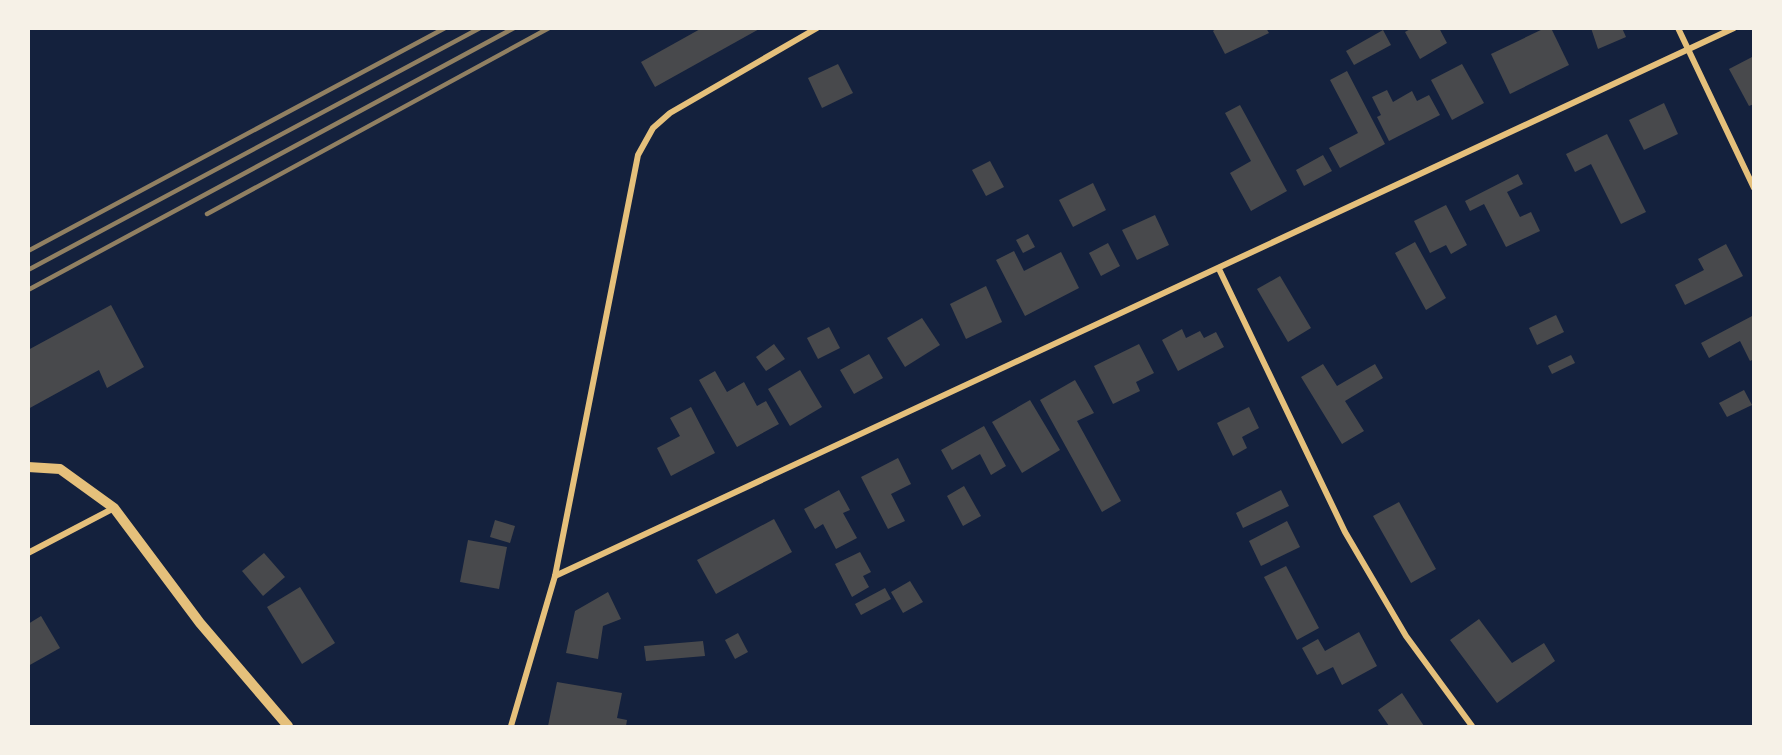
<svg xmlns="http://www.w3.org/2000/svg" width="1782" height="755" viewBox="0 0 1782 755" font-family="Georgia,serif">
<rect width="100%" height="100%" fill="#14213d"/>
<g fill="#48494c">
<path d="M 702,28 L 761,28 L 655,87 L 641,62 Z"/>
<path d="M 1217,28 L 1266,28 L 1269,33 L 1225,54 L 1213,31 Z"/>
<path d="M 1412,28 L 1439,28 L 1447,43 L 1420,59 L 1405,32 Z"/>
<path d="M 1545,28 L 1551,28 L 1569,65 L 1510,94 L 1491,54 Z"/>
<path d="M 1591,28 L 1622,28 L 1626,37 L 1598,49 Z"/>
<path d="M 1383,30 L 1391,45 L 1354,65 L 1346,51 Z"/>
<path d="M 1754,56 L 1754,104 L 1749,106 L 1729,69 Z"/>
<path d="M 838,64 L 853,93 L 822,108 L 808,78 Z"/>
<path d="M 1462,64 L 1484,103 L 1452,120 L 1431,80 Z"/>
<path d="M 1347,71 L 1385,144 L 1340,168 L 1329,148 L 1358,133 L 1330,80 Z"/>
<path d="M 1387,90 L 1393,102 L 1412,91 L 1417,101 L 1429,95 L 1440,115 L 1389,141 L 1377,117 L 1381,115 L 1372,97 Z"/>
<path d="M 1664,103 L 1678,134 L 1644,150 L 1629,120 Z"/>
<path d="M 1240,105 L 1287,191 L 1251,211 L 1230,173 L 1251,161 L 1225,113 Z"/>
<path d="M 1607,134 L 1646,212 L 1621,224 L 1591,164 L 1575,172 L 1566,154 Z"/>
<path d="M 1323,155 L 1332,171 L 1304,186 L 1296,170 Z"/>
<path d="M 990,161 L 1004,187 L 986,196 L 972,170 Z"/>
<path d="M 1518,174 L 1523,184 L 1507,192 L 1520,217 L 1531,212 L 1540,231 L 1506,247 L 1484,204 L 1470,211 L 1465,201 Z"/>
<path d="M 1093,183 L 1106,210 L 1073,227 L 1059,200 Z"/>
<path d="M 1446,205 L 1467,245 L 1451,254 L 1446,245 L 1430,253 L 1414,221 Z"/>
<path d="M 1155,215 L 1169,245 L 1137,260 L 1122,230 Z"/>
<path d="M 1028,234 L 1035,247 L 1023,253 L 1016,240 Z"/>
<path d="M 1415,242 L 1446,298 L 1426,310 L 1395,253 Z"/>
<path d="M 1108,243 L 1120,266 L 1101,276 L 1089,253 Z"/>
<path d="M 1726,244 L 1743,276 L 1685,305 L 1675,285 L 1704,270 L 1698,259 Z"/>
<path d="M 1014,251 L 1024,271 L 1061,252 L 1079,288 L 1025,316 L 996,260 Z"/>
<path d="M 1280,276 L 1311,328 L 1288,342 L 1257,289 Z"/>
<path d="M 986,286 L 1002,322 L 966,339 L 950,304 Z"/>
<path d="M 111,305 L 144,367 L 107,388 L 99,370 L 28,409 L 28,350 Z"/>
<path d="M 1556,315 L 1564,332 L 1537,345 L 1529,328 Z"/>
<path d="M 1754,315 L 1754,359 L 1750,361 L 1740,341 L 1709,358 L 1701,343 Z"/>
<path d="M 922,318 L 940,345 L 905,367 L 887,338 Z"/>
<path d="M 829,327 L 840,348 L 818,359 L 807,338 Z"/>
<path d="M 1182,329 L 1186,338 L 1200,331 L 1204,338 L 1216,332 L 1224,347 L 1178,371 L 1162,340 Z"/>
<path d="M 774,344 L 785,359 L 766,371 L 756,357 Z"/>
<path d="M 1139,344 L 1154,373 L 1136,382 L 1140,391 L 1113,404 L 1094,366 Z"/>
<path d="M 869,354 L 883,378 L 854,394 L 840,370 Z"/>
<path d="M 1571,355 L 1575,363 L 1552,374 L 1548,366 Z"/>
<path d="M 1323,364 L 1337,386 L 1375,364 L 1383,378 L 1345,401 L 1364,431 L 1342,444 L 1301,377 Z"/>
<path d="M 800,370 L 822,407 L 790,426 L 768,389 Z"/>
<path d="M 715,371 L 727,392 L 744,382 L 757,406 L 766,401 L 779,424 L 737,447 L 699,380 Z"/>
<path d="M 1075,380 L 1094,413 L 1077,421 L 1121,501 L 1102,512 L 1040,400 Z"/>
<path d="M 1744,390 L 1752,405 L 1727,417 L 1719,403 Z"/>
<path d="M 1030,400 L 1060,450 L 1022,473 L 992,422 Z"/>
<path d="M 691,407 L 715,453 L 671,476 L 657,448 L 680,436 L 670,418 Z"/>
<path d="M 1249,407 L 1259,428 L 1242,437 L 1247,448 L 1233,456 L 1217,423 Z"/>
<path d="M 984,426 L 1006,466 L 991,475 L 980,454 L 952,470 L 941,450 Z"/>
<path d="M 898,458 L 911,484 L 891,494 L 905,521 L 888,529 L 861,477 Z"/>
<path d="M 964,486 L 981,516 L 963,526 L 947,496 Z"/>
<path d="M 839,490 L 850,510 L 843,513 L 857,538 L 836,549 L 823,524 L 815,529 L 804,509 Z"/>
<path d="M 1281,490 L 1289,506 L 1243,528 L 1236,513 Z"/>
<path d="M 1399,502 L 1436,569 L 1411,583 L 1373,516 Z"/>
<path d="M 774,519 L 792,552 L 716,594 L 697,560 Z"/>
<path d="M 495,520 L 515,526 L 510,543 L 490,537 Z"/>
<path d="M 1287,521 L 1300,547 L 1261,566 L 1249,541 Z"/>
<path d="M 468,540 L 507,547 L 499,589 L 460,582 Z"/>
<path d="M 860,552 L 871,572 L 863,576 L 869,587 L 852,597 L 835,564 Z"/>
<path d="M 264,553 L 285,577 L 263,596 L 242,571 Z"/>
<path d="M 1286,566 L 1319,628 L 1297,640 L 1264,577 Z"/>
<path d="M 910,581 L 923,602 L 903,613 L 891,592 Z"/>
<path d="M 300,587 L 335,643 L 302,664 L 267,607 Z"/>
<path d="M 885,588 L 891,599 L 861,615 L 855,604 Z"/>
<path d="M 608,592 L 621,619 L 603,626 L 598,659 L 566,653 L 575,611 Z"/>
<path d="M 41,616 L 60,648 L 28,666 L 28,624 Z"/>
<path d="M 1479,619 L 1512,663 L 1544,643 L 1555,661 L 1497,703 L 1450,640 Z"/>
<path d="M 1359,632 L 1377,666 L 1342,685 L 1333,667 L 1317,675 L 1302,648 L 1318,639 L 1325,651 Z"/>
<path d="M 738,633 L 748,652 L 735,659 L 725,640 Z"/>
<path d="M 703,641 L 705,656 L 646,661 L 644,646 Z"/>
<path d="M 557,682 L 622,693 L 617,718 L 627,720 L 626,726 L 548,726 Z"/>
<path d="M 1402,693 L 1424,726 L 1389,726 L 1378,710 Z"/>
</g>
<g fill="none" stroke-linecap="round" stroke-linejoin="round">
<g stroke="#e5c07b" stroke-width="6">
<path d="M 1678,28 L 1754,188"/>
<path d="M 1219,269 L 1345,532 L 1406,636 L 1472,726"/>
<path d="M 28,553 L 114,508"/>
<path d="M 555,576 L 1734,28"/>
<path d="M 511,726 L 555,576 L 638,155 L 653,128 L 670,113 L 817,28"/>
</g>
<path stroke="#e5c07b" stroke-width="10" d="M 28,467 L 60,469 L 114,508 L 200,623 L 288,726"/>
<g stroke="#918062" stroke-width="4.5">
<path d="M 207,214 L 549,28"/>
<path d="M 28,251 L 445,28"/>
<path d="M 28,270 L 480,28"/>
<path d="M 28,290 L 514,28"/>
</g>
</g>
<rect width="1782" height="755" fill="none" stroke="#f6f1e7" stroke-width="60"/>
</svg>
